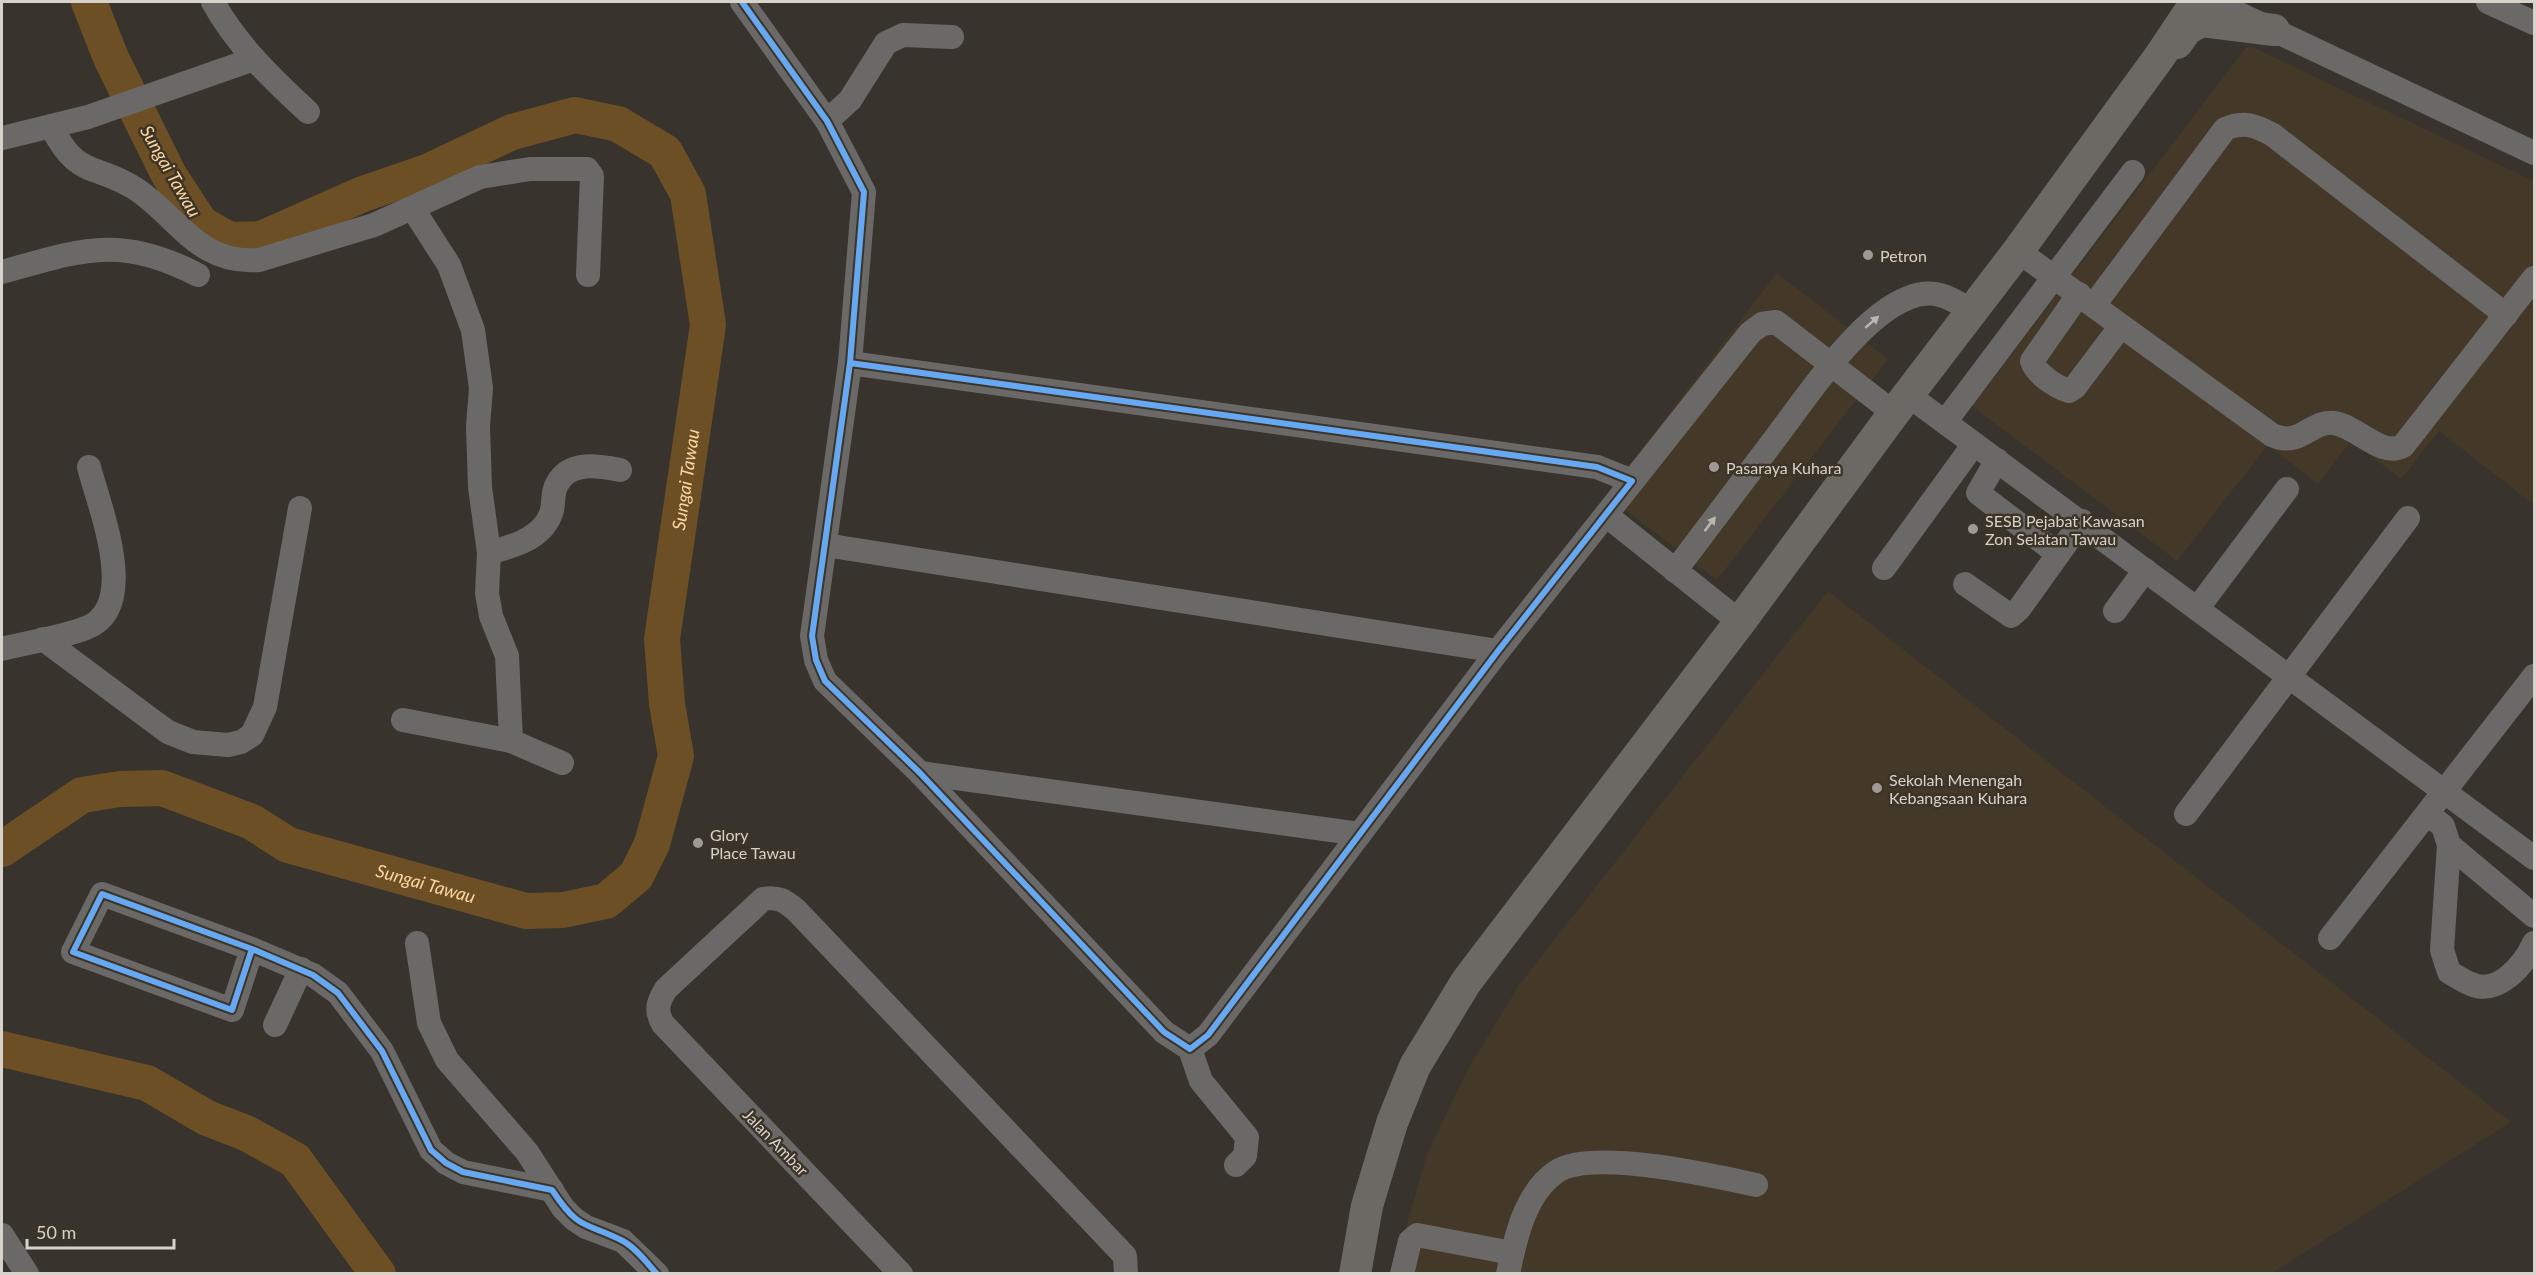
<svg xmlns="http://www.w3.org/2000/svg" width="2536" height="1275" viewBox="0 0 2536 1275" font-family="Lato,sans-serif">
<rect width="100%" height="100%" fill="#38332d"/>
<g fill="#443828">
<path d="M 2248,45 L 2534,181 L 2534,505 L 2439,431 L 2401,479 L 2351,441 L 2318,484 L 2268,445 L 2177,561 L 1972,406 Z"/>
<path d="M 1777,273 L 1888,359 L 1717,580 L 1606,495 Z"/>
<path d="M 1828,591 L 2511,1122 L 2272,1273 L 1396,1274 L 1405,1230 L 1427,1154 L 1467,1071 L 1519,985 Z"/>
</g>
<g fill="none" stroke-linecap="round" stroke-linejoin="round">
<g stroke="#6c4f25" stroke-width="36">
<path id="s1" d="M 2,849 L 82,795 L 120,789 L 162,788 L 252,822 L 288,845 L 526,911 L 563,910 L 606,901 L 636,876 L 652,844 L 676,756 L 667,704 L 662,639 L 708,325 L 688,194 L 665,152 L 618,124 L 575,115 L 512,132 L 427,172 L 363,194 L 261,239 L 229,240 L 201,224 L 169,175 L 111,58 L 89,2"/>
<path d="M 2,1049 L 147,1083 L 207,1118 L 246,1133 L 295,1160 L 378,1274"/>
</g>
<g stroke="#6b6967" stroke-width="24">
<path d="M 213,2 C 236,44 272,79 308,112"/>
<path d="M 742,2 L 827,121 L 864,192 L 850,363 L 812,636 L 816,660 L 825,681 L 920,773 L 1164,1032 L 1190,1049 L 1201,1081 L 1247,1137 L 1245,1156 L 1236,1165"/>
<path d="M 2214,2 L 2534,153"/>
<path d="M 2488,2 L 2534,23"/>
<path d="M 827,121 L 850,100 L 886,43 L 903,35 L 952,37"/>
<path d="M 51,126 C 78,180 94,162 136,189 C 179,218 199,265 259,260 L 374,225 L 480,177 L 530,169 L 587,169 L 592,176 L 588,275"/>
<path d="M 2,138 L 88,117 L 254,59"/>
<path d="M 413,209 L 449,265 L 473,330 L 481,388 L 478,426 L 480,487 L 489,553 L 487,593 L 491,616 L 507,656 L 511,741"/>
<path d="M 2018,251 L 2272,435 C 2301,448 2310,420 2334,423 C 2357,426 2381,458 2403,446 L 2534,278"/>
<path d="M 2,272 C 81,250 120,234 198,275"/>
<path d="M 2079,294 L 2032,361 C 2036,374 2056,387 2069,391 L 2075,387 L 2121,326"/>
<path d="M 2094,305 L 2225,129 C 2244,121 2255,125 2273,135 L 2506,315"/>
<path d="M 850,363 L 1597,467 L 1632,481"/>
<path d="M 1908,395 L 2534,858"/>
<path d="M 1945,422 L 2133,172"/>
<path d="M 1997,460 L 1978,493 L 2058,554"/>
<path d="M 1606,515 L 1740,622"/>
<path d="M 825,545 L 1498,651"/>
<path d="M 489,553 C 508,547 529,543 543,527 C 559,507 549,499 557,484 C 570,460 599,466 620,470"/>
<path d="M 1884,568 L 1974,444"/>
<path d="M 1675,571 C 1709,526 1743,481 1777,436 C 1809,394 1859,317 1908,298 C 1934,287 1951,298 1972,311"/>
<path d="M 1965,584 L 2011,616 L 2019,609 L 2082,521"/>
<path d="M 2197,609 L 2287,489"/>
<path d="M 2115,611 L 2145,570"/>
<path d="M 43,639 L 153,721 L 168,732 L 193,742 L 228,745 L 241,742 L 252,735 L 265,707 L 300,508"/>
<path d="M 2,649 C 29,642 60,638 86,628 C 141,607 99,507 89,467"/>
<path d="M 403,720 L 511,741 L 562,763"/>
<path d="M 920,773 L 1360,834"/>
<path d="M 2186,814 L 2408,518"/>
<path d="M 2429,815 L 2443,826 L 2449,845 L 2442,950 L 2449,972 C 2456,976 2463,981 2471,984 C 2498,996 2524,965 2534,943"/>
<path d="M 2449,845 L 2534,916"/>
<path d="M 2330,938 L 2534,676"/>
<path d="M 417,943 L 429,1023 L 447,1060 L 527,1152 L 563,1208 L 574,1219 L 586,1227 L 623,1241 L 657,1274"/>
<path d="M 252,949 L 232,1010 L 73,952 L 102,894 L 252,949 L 313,975 L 338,993 L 382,1051 L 431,1150 L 446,1163 L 463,1172 L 552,1190"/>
<path d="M 275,1025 L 301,969"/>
<path d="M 1190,1049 L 1208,1035 L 1498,651 L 1750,333 L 1762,324 L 1776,322 L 1894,413"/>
<path d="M 2,1235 L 27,1274"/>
<path d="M 901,1274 L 663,1024 C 655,1010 658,1002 666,989 L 763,899 C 778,896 785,901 796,910 L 1125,1256 L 1126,1274"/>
<path d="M 1402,1274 L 1410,1241 L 1417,1235 L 1512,1253"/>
<path d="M 1508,1274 C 1515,1239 1525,1193 1556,1172 C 1591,1148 1715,1176 1756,1185"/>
</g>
<g stroke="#6c6964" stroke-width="32">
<path d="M 2177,43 L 2187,29 L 2202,21 L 2274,30"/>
<path d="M 1355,1274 L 1367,1206 L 1392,1123 L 1415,1066 L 1466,982 L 1740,622 L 1894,413 L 2018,251 L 2160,56 L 2196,2"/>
</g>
<defs>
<g id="cycleway">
<path d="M 742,2 L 827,121 L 864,192 L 850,363 L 812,636 L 816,660 L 825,681 L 920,773 L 1164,1032 L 1190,1049 L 1208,1035 L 1498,651 L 1632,481 L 1597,467 L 850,363"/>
<path d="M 252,949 L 232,1010 L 73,952 L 102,894 L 252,949 L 313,975 L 338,993 L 382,1051 L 431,1150 L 446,1163 L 463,1172 L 552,1190 C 580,1232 584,1221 623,1241 C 636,1248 647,1263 657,1274"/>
</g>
</defs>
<use href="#cycleway" stroke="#3d3428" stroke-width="10"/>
<use href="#cycleway" stroke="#66a8f1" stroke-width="6"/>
</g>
<defs><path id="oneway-solid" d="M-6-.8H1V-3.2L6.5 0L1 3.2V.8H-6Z" transform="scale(1.5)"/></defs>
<g fill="#bcb8b1">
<use href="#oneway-solid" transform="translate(1872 322) rotate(-41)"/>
<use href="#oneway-solid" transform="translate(1710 524) rotate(-53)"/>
</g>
<g fill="#9f9a93" stroke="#3d3428" stroke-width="2">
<circle cx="1868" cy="255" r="6"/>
<circle cx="1714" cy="467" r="6"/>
<circle cx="1973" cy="529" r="6"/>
<circle cx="1877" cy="788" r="6"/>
<circle cx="698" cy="843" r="6"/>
</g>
<g text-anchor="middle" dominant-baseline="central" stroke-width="5" stroke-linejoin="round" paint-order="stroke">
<g font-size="16" fill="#d7d2ca" stroke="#3d3428" text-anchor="start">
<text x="1880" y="255">Petron</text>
<text x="1726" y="467">Pasaraya Kuhara</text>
<text x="1985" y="520">SESB Pejabat Kawasan<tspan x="1985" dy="18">Zon Selatan Tawau</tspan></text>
<text x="1889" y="779">Sekolah Menengah<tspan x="1889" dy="18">Kebangsaan Kuhara</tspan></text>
<text x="710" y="834">Glory<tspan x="710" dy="18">Place Tawau</tspan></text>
</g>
<g font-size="16" fill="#d7d2ca" stroke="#3d3428">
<text transform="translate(776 1142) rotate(46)">Jalan Ambar</text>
</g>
<g font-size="18" font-style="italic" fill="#fed69f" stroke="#3d3428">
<text transform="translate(171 171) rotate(60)">Sungai Tawau</text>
<text stroke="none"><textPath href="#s1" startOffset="1089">Sungai Tawau</textPath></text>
<text stroke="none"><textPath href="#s1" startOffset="459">Sungai Tawau</textPath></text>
</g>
</g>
<rect width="2536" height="1275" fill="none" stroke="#d7d2ca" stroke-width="6"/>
<path d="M27 1239v9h147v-9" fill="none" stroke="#d7d2ca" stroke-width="3"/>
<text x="36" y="1239" font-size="18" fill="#d7d2ca" stroke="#3d3428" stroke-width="4.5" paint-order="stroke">50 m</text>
</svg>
